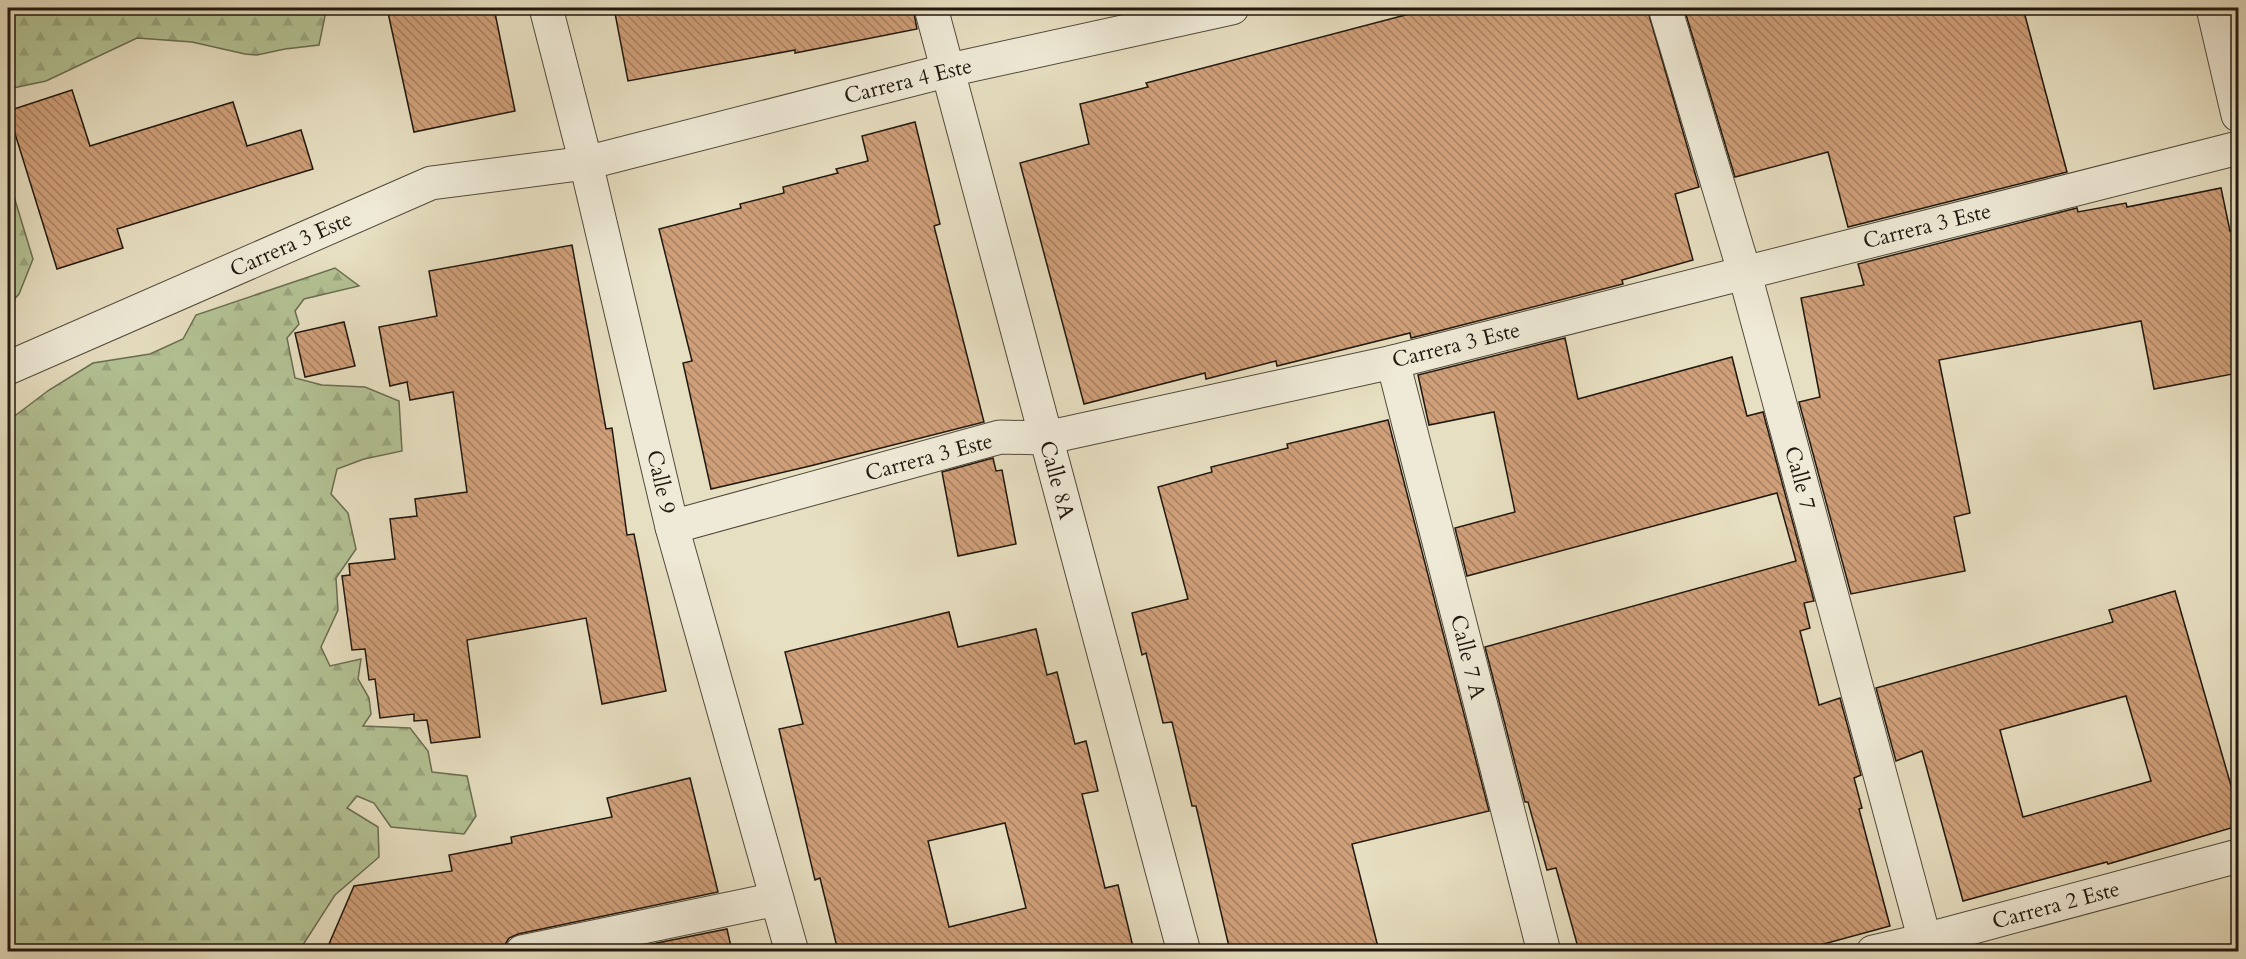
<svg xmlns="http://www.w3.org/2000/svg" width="2246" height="959" viewBox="0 0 2246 959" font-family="Cardo,serif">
<defs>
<pattern id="forest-firs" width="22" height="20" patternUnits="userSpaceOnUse" patternTransform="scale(1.5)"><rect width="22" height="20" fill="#b3c294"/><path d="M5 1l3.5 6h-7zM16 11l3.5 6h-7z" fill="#9aa67e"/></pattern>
<pattern id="building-back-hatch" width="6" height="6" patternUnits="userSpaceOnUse" patternTransform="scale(1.5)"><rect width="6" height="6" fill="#cf9f79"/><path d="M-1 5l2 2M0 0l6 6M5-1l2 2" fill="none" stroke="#a88162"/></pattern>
</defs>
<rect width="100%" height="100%" fill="#e7dfc1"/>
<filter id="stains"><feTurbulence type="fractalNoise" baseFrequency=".00333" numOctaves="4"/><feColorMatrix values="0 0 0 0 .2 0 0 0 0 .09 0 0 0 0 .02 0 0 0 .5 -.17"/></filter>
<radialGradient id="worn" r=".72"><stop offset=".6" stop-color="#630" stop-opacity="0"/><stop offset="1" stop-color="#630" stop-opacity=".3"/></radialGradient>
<g fill="url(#forest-firs)" stroke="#6a6d52" stroke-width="1.5">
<path d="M 8,8 L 323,8 L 325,16 L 319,45 L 285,49 L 257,55 L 245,54 L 192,42 L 137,38 L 46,81 L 8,89 Z"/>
<path d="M 8,177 L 33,259 L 19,294 L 8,306 Z"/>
<path d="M 335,268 L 359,286 L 304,299 L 295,311 L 299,324 L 287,338 L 295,378 L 322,385 L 365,387 L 399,401 L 402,451 L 364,459 L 337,469 L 331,494 L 348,513 L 356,549 L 336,578 L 338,610 L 321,647 L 330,666 L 361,659 L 358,679 L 369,698 L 371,714 L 363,726 L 410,728 L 428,751 L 432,772 L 467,776 L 476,816 L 464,834 L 391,827 L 374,803 L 357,796 L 347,808 L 378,827 L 379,857 L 335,895 L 299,951 L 8,951 L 8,421 L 49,390 L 93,363 L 150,354 L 183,339 L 196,315 Z"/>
</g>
<g fill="url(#building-back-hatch)" stroke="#21180f" stroke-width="1.5" fill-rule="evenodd">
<path d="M 387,8 L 494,8 L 515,111 L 414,132 Z"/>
<path d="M 614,8 L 913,8 L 917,29 L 795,53 L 795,50 L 628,81 Z"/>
<path d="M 1432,8 L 1647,8 L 1699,187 L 1675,194 L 1693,260 L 1622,280 L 1623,284 L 1411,338 L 1410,333 L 1277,366 L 1276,361 L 1206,379 L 1205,373 L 1084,404 L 1020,163 L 1089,144 L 1080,104 L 1148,87 L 1146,83 Z"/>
<path d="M 1684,8 L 2023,8 L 2067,172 L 1848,227 L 1828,152 L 1735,177 Z"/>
<path d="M 72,90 L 90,146 L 233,102 L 247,146 L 301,130 L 313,169 L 117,229 L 123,248 L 57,269 L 8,111 Z"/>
<path d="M 915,122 L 940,224 L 934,226 L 984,422 L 810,466 L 711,489 L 683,363 L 692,361 L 659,229 L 741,208 L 740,204 L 784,193 L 783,187 L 838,173 L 836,169 L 868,161 L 862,136 Z"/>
<path d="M 2221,188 L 2230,231 L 2238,229 L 2238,373 L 2154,389 L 2141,321 L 1939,360 L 1970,513 L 1954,517 L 1965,571 L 1851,594 L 1799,402 L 1820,397 L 1801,298 L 1864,285 L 1858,264 L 2077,208 L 2078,212 L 2126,203 L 2127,207 Z"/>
<path d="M 572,245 L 606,429 L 612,428 L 627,535 L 634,534 L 666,691 L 602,704 L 586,618 L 467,640 L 480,737 L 431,743 L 427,720 L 414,721 L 414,714 L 380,718 L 375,679 L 369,680 L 365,649 L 352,650 L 342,576 L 350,575 L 349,564 L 395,559 L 390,519 L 417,516 L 415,499 L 467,492 L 453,392 L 410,400 L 407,382 L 390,386 L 379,327 L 437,316 L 429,271 Z"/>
<path d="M 344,322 L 355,366 L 305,377 L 295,333 Z"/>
<path d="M 1565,338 L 1578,399 L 1732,357 L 1747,416 L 1763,412 L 1814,601 L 1804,603 L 1810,628 L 1800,631 L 1819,705 L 1840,698 L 1861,775 L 1854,778 L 1862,808 L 1859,809 L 1890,926 L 1798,951 L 1579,951 L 1556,868 L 1547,870 L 1528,802 L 1525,802 L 1485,647 L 1796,561 L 1777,493 L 1467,576 L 1455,528 L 1515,512 L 1494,412 L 1429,425 L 1418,375 Z"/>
<path d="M 1388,420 L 1489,811 L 1352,844 L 1379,951 L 1230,951 L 1196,806 L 1192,806 L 1172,722 L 1163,723 L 1146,653 L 1142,655 L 1132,613 L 1188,599 L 1158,487 L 1212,472 L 1211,467 L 1288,448 L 1287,444 Z"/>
<path d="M 993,458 L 996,471 L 1002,470 L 1016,544 L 958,556 L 942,472 Z"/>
<path d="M 2175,591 L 2238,810 L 2238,826 L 2108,864 L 2107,862 L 1963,901 L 1922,751 L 1896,761 L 1876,688 L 2113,622 L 2109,610 ZM 2126,696 L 2151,781 L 2023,817 L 2000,730 Z"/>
<path d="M 949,612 L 958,647 L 1036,629 L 1047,675 L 1057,672 L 1075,744 L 1086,741 L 1098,791 L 1082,794 L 1105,888 L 1118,885 L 1134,951 L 838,951 L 820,878 L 815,880 L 779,729 L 803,724 L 785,652 ZM 1005,823 L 1026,908 L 949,927 L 928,841 Z"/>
<path d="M 690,778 L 718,892 L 518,934 L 509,938 L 504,946 L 504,951 L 326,951 L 354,886 L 452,871 L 449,855 L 512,843 L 511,837 L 612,817 L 607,798 Z"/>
<path d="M 727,929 L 732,951 L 617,951 Z"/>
</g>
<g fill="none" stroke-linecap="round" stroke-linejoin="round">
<defs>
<g id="minor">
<path d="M 546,8 L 586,163 L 672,527 L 792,952"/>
<path d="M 931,8 L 1184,952"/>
<path d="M 1665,8 L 1744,271 L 1928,952"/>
<path d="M 2213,8 L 2238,115"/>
<path d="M 1393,362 L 1544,952"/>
<path d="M 8,368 L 431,183 L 586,163 L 949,70 L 1232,8"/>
<path d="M 672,527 L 1000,437 L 1045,438 L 1393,362 L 2238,148"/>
<path d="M 522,952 L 777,899"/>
<path d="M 1873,952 L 1925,940 L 2238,856"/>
</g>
</defs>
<use href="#minor" stroke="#524a3c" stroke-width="35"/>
<use href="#minor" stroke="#efead7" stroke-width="33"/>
</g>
<g text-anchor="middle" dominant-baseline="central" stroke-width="4.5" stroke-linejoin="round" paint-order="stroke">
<g font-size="22" fill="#21180f" stroke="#efead7">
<text transform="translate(908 81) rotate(-14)">Carrera 4 Este</text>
<text transform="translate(1927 226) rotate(-14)">Carrera 3 Este</text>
<text transform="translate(291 244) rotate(-24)">Carrera 3 Este</text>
<text transform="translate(1456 345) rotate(-14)">Carrera 3 Este</text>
<text transform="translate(929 457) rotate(-15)">Carrera 3 Este</text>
<text transform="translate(1800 478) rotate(75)">Calle 7</text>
<text transform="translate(1057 480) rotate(75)">Calle 8A</text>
<text transform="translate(661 482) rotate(77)">Calle 9</text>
<text transform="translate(1468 657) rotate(76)">Calle 7 A</text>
<text transform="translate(2056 905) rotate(-15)">Carrera 2 Este</text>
</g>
</g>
<rect width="2246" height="959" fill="none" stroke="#e7dfc1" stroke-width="30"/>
<rect x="9" y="9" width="2228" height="941" fill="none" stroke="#21180f" stroke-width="3"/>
<rect x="15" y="15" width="2216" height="929" fill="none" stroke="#21180f" stroke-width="1.5"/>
<rect width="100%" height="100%" filter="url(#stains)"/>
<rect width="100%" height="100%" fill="url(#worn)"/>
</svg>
